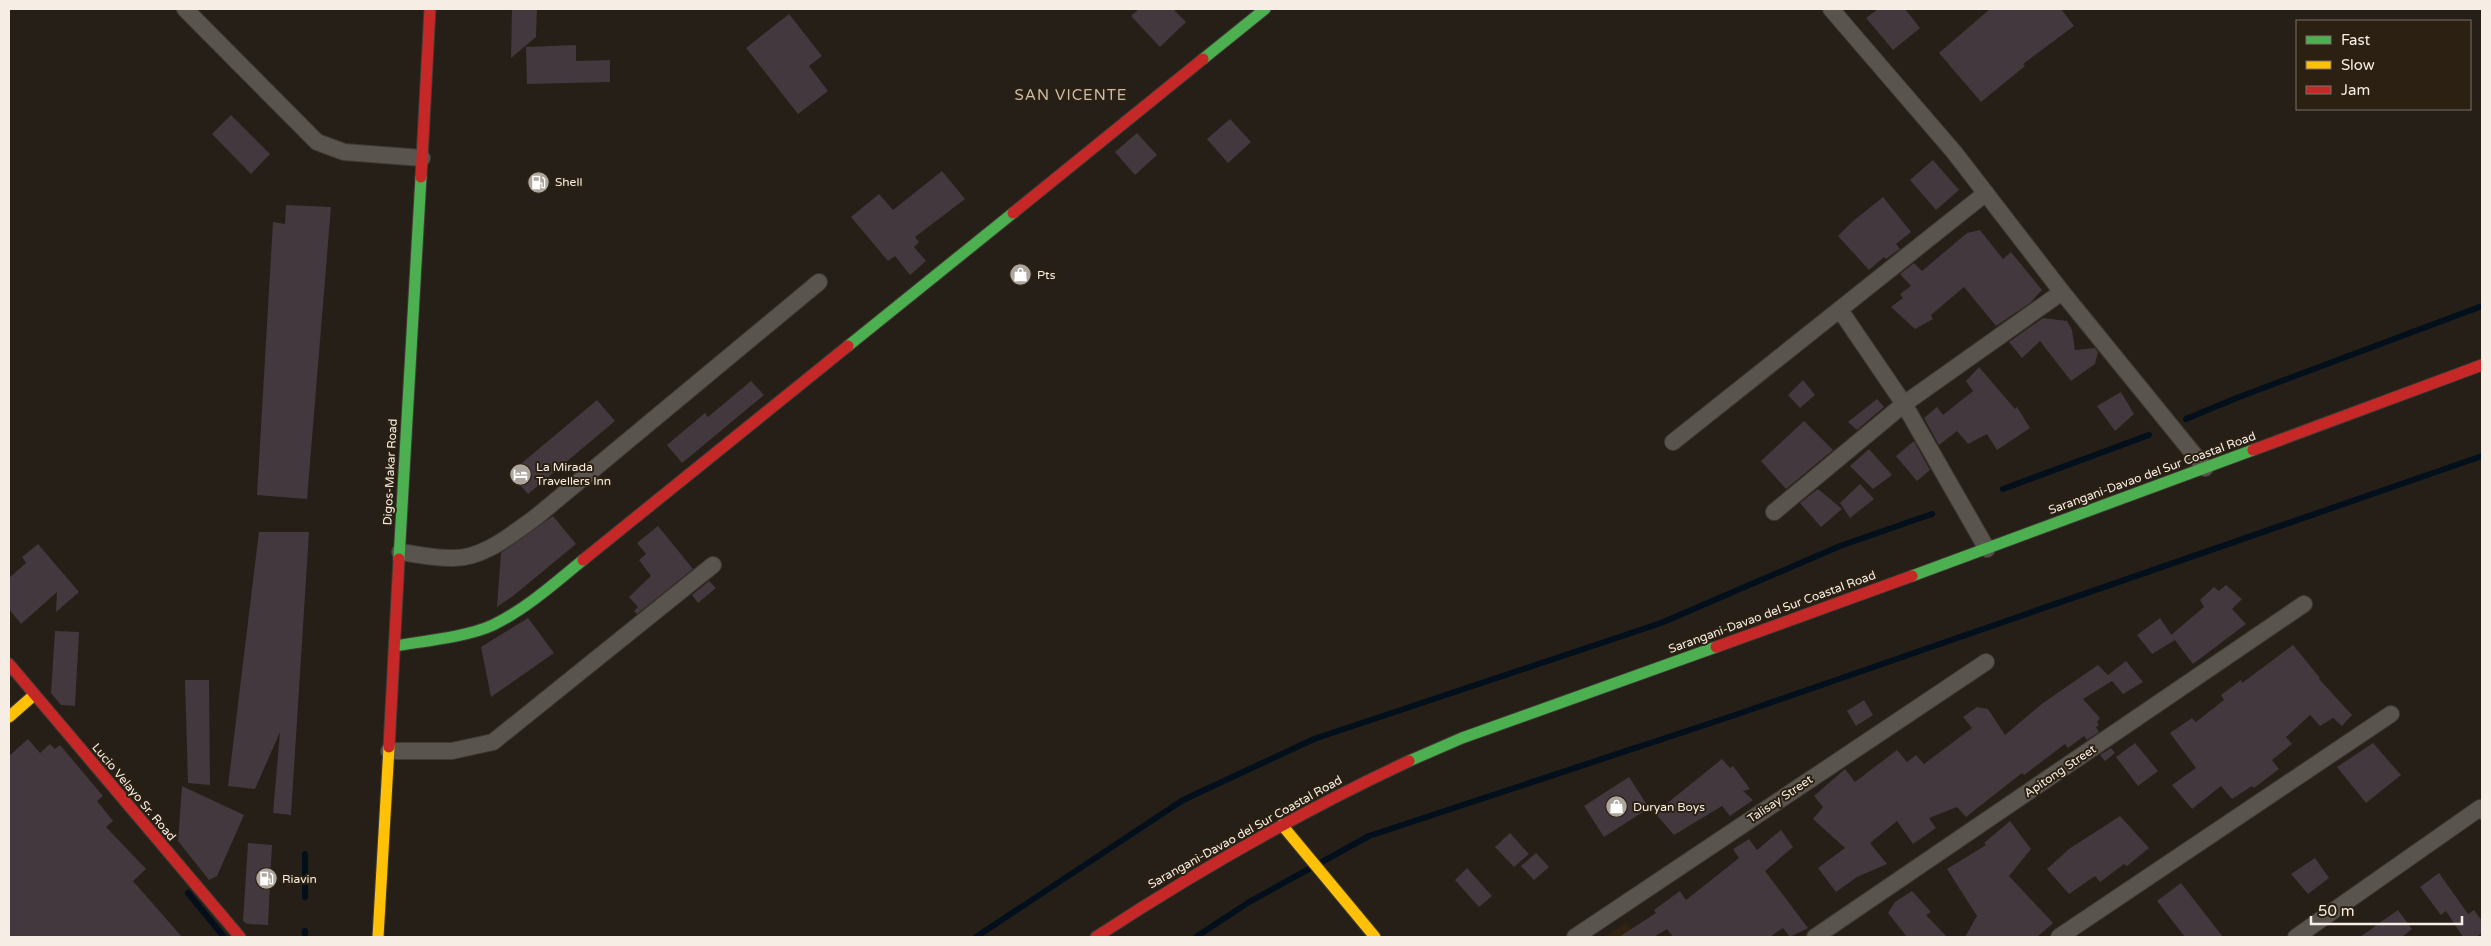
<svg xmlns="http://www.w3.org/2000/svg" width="2491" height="946" viewBox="0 0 2491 946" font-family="'Varela Round',sans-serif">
<rect width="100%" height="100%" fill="#251f17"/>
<path fill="#312310" d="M 1626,923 L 1637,937 L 1605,937 Z"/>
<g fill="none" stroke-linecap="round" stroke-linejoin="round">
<g stroke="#03101c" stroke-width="6">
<path d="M 2186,419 L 2239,397 L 2482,306"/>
<path d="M 2003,489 L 2149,435"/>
<path d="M 188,893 L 224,937"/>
<path d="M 305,897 L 305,854"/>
<path d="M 305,937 L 305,931"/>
<path d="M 976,937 L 1183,800 L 1314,739 L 1661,623 L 1840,546 L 1932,514"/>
<path d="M 1196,937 L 1249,902 L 1369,836 L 1735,715 L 2482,456"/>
</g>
</g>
<g fill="#43383d">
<path d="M 512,9 L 537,9 L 536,37 L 511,58 Z"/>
<path d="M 1139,9 L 1173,9 L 1186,22 L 1160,47 L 1131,16 Z"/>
<path d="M 1878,9 L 1905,9 L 1920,28 L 1893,50 L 1866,18 Z"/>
<path d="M 1990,9 L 2061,9 L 2074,26 L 2023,64 L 2025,66 L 1981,102 L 1939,53 Z"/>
<path d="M 789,14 L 822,56 L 809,66 L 828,91 L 798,114 L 746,48 Z"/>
<path d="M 576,45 L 576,61 L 610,60 L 610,82 L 527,84 L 526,47 Z"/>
<path d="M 231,115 L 270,154 L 251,174 L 212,134 Z"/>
<path d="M 1230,119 L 1251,142 L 1228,163 L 1207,139 Z"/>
<path d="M 1137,133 L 1157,155 L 1135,175 L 1115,152 Z"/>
<path d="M 1933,160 L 1959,190 L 1936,210 L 1910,180 Z"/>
<path d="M 942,171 L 965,199 L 915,237 L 919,242 L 914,247 L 926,261 L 910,275 L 895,256 L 888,261 L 851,217 L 879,194 L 893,210 Z"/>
<path d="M 1883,197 L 1911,232 L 1896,244 L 1900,249 L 1886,259 L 1884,257 L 1869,270 L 1838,236 L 1852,222 Z"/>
<path d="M 286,205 L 331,207 L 307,499 L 257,495 L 273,222 L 285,224 Z"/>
<path d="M 1980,230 L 2003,259 L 2011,252 L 2042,290 L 2030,303 L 1996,326 L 1964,287 L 1931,315 L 1933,319 L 1915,329 L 1891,307 L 1903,298 L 1900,294 L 1911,286 L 1900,274 L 1914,263 L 1922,271 L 1967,233 Z"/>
<path d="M 2043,318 L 2067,321 L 2072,330 L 2075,350 L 2095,348 L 2098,352 L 2095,364 L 2071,381 L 2040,341 L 2022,358 L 2009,342 Z"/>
<path d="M 1979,367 L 2015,409 L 2017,407 L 2030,428 L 1997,450 L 1987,434 L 1968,444 L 1957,431 L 1939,445 L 1924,418 L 1937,407 L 1943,415 L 1973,391 L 1966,381 Z"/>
<path d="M 1803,380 L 1815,395 L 1800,408 L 1788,395 Z"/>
<path d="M 751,381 L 764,395 L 682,463 L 667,445 L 705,413 L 708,417 Z"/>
<path d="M 2121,392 L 2134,414 L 2115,431 L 2097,406 Z"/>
<path d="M 1877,399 L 1884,407 L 1857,430 L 1848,422 Z"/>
<path d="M 597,400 L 615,421 L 528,494 L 510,473 Z"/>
<path d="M 1804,421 L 1833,450 L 1786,489 L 1761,461 Z"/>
<path d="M 1914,441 L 1930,470 L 1917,481 L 1896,456 Z"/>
<path d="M 1869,449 L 1892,475 L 1873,489 L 1850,466 Z"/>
<path d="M 1860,484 L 1874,499 L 1850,518 L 1840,503 Z"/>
<path d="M 1818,489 L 1842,509 L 1821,527 L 1800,503 Z"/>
<path d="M 553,516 L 576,544 L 513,596 L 497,607 L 501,553 Z"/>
<path d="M 658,526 L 693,569 L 637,614 L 634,611 L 638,607 L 629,597 L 651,576 L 639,560 L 646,554 L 637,543 Z"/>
<path d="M 259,532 L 309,532 L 291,815 L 273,813 L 280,732 L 255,789 L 228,786 Z"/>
<path d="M 38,544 L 79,592 L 56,612 L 57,592 L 21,624 L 9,609 L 9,578 L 26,563 L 22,557 Z"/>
<path d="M 709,581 L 716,588 L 698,603 L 692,595 Z"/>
<path d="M 2226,585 L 2242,599 L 2232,609 L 2246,624 L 2193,664 L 2171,635 L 2204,607 L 2200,600 L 2214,587 L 2219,591 Z"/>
<path d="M 528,618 L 554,653 L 491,697 L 481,647 Z"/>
<path d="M 2160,618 L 2175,640 L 2152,654 L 2137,635 Z"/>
<path d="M 55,631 L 79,632 L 75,706 L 61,705 L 51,693 Z"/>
<path d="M 2293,645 L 2320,678 L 2319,679 L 2352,715 L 2342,726 L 2333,718 L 2320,726 L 2310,715 L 2286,737 L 2292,744 L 2272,760 L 2279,769 L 2254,788 L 2252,786 L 2232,799 L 2221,786 L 2192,809 L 2172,785 L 2196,768 L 2170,733 L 2192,718 L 2196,722 L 2224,700 L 2221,695 L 2241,680 L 2242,683 Z"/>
<path d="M 2126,661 L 2143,682 L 2123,694 L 2112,681 L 2083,699 L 2100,718 L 2097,722 L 2099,725 L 2096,727 L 2099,732 L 2087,740 L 2084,736 L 2068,748 L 2065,744 L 2024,775 L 2022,773 L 1966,817 L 1957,807 L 1929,818 L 1936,828 L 1913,844 L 1897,821 L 1870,843 L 1887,864 L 1857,877 L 1836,892 L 1818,868 L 1845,848 L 1813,819 L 1823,807 L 1814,796 L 1845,769 L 1855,782 L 1897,750 L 1907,762 L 1916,755 L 1924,764 L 1972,728 L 1963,717 L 1977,707 L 1988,709 L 2005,735 L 2043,703 L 2098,665 L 2108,675 Z"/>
<path d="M 185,680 L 209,680 L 210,785 L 188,783 Z"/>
<path d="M 1864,700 L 1873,715 L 1856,726 L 1847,711 Z"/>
<path d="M 28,739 L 40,753 L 50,744 L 55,749 L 60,745 L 103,796 L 97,801 L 113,821 L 106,827 L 146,869 L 133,881 L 182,937 L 9,937 L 9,756 Z"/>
<path d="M 2135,743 L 2158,771 L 2138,786 L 2116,757 Z"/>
<path d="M 2373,743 L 2401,775 L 2366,803 L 2337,767 Z"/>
<path d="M 2111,748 L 2115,753 L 2105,761 L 2100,755 Z"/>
<path d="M 1722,759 L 1730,768 L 1733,766 L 1750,789 L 1743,791 L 1753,800 L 1730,816 L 1722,806 L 1674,835 L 1655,813 Z"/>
<path d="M 1629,777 L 1649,808 L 1604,837 L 1584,806 Z"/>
<path d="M 182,786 L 244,815 L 217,876 L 209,880 L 178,841 Z"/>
<path d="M 2120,816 L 2149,848 L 2127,866 L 2124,864 L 2100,882 L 2095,876 L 2069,894 L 2047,869 L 2069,849 Z"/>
<path d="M 2010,821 L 2031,849 L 2009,876 L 2053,923 L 2037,937 L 1965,937 L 1977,916 L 1947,869 L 1986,845 L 1984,843 Z"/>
<path d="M 1781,830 L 1793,847 L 1765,871 L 1808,928 L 1790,937 L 1783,928 L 1770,937 L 1673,937 L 1667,929 L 1654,937 L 1619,937 L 1656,913 L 1654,910 L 1680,891 L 1686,900 L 1739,858 L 1733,849 L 1749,839 L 1757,850 Z"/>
<path d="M 1510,833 L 1529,854 L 1514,867 L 1495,847 Z"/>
<path d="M 248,843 L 272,845 L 268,925 L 247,924 L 243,921 Z"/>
<path d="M 1536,853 L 1549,867 L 1534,880 L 1521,866 Z"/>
<path d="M 2315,858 L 2329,878 L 2308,894 L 2291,874 Z"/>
<path d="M 1467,868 L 1492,896 L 1479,907 L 1455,880 Z"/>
<path d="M 2439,873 L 2468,914 L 2474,910 L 2482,921 L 2482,933 L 2476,937 L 2463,937 L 2446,911 L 2441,915 L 2420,887 Z"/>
<path d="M 2181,883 L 2223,937 L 2185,937 L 2157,901 Z"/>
<path d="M 1912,891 L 1931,912 L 1926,915 L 1947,937 L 1907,937 L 1888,913 L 1895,902 Z"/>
<path d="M 2398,910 L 2412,929 L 2402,937 L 2360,937 Z"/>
</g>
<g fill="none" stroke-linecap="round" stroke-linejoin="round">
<defs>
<g id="street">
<path d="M 185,9 L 317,142 L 344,152 L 422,158"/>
<path d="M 1831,9 L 1954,152 L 2062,292 L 2205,468"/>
<path d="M 1840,310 L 1904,404 L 1987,549"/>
<path d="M 1673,442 L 1986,193"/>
<path d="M 1774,512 L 1904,404 L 2062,292"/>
<path d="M 400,552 C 416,554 433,558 450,558 C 482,560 512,534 536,517 L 819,282"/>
<path d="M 389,751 L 452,751 L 493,742 L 713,565"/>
<path d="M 1575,937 L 1986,662"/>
<path d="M 1815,937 L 2304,604"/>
<path d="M 2059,937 L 2391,714"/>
<path d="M 2296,937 L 2480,808 L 2482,811"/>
</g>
<g id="fast">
<path d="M 1203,59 L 1265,9"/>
<path d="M 848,346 L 1013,213"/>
<path d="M 399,559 L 421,177"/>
<path d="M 1912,576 L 2253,450"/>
<path d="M 395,646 C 424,641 467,637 493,625 C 526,609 555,583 583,560"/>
<path d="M 1409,761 L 1462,738 L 1716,647"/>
</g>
<g id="slow">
<path d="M 9,717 L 34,695"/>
<path d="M 1282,825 L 1375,937"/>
<path d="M 378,937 L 389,747"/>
</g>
<g id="jam">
<path d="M 421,177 L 430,9"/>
<path d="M 1013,213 L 1203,59"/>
<path d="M 2253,450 L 2482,365"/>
<path d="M 583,560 L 848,346"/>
<path d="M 1716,647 L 1912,576"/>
<path d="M 9,664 L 240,937"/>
<path d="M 389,747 L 399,559"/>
<path d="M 1096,937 C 1197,871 1300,812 1409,761"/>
</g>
</defs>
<use href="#street" stroke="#403a35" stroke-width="18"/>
<use href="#fast" stroke="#403a35" stroke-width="13"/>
<use href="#slow" stroke="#403a35" stroke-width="13"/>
<use href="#jam" stroke="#403a35" stroke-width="13"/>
<use href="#street" stroke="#59544e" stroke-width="16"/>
<use href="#fast" stroke="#4caf50" stroke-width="11"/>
<use href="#slow" stroke="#ffc107" stroke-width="11"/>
<use href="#jam" stroke="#c62828" stroke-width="11"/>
</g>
<defs>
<symbol id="fuel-disc" viewBox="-11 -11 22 22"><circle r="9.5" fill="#ada69d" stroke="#2b2011"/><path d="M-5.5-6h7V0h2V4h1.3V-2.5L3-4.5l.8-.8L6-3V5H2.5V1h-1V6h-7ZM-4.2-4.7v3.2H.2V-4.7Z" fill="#fff"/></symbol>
<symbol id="shop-disc" viewBox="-11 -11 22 22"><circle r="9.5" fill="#ada69d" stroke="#2b2011"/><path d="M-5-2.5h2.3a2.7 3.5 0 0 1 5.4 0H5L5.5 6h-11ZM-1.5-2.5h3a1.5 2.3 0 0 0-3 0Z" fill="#fff"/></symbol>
<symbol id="hotel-disc" viewBox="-11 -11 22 22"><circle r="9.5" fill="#ada69d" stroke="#2b2011"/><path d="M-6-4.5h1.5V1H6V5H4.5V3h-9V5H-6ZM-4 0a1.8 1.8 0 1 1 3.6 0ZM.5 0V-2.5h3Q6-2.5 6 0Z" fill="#fff"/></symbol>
</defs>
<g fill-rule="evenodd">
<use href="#fuel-disc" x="526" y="170" width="25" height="25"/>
<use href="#shop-disc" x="1008" y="262" width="25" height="25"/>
<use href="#hotel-disc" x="508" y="462" width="25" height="25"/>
<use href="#shop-disc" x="1604" y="794" width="25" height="25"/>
<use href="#fuel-disc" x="254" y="866" width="25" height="25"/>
</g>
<g text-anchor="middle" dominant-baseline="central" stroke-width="4" stroke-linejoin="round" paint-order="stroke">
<g font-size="12" fill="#f6eee5" stroke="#2b2011" text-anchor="start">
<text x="555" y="182">Shell</text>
<text x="1037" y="275">Pts</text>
<text x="536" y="467">La Mirada<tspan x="536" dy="14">Travellers Inn</tspan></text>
<text x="1633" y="807">Duryan Boys</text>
<text x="282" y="879">Riavin</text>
</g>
<g font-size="12" fill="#f6eee5" stroke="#2b2011">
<text transform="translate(390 472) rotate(-87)">Digos-Makar Road</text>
<text transform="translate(2152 473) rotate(-20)">Sarangani-Davao del Sur Coastal Road</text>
<text transform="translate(1772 612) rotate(-20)">Sarangani-Davao del Sur Coastal Road</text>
<text transform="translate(2060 771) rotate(-34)">Apitong Street</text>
<text transform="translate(134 792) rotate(50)">Lucio Velayo Sr. Road</text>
<text transform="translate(1780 799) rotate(-34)">Talisay Street</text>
<text transform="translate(1245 832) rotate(-29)">Sarangani-Davao del Sur Coastal Road</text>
</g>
<g font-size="15" letter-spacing="1" fill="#ccbdab" stroke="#2b2011">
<text x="1071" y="95">SAN VICENTE</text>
</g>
</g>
<rect width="2491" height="946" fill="none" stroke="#f6eee5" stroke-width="20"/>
<rect x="2296" y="20" width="175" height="90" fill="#2b2011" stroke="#7c7266"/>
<rect x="2306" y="36" width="25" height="8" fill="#4caf50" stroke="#7c7266"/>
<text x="2341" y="45" font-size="15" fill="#f6eee5">Fast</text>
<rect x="2306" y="61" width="25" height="8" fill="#ffc107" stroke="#7c7266"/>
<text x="2341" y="70" font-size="15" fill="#f6eee5">Slow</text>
<rect x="2306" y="86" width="25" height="8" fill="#c62828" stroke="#7c7266"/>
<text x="2341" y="95" font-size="15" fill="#f6eee5">Jam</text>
<path d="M2311 916v8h151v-8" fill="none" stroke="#f6eee5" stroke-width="2.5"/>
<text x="2318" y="916" font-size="15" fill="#f6eee5" stroke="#2b2011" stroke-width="4" paint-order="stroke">50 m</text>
</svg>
